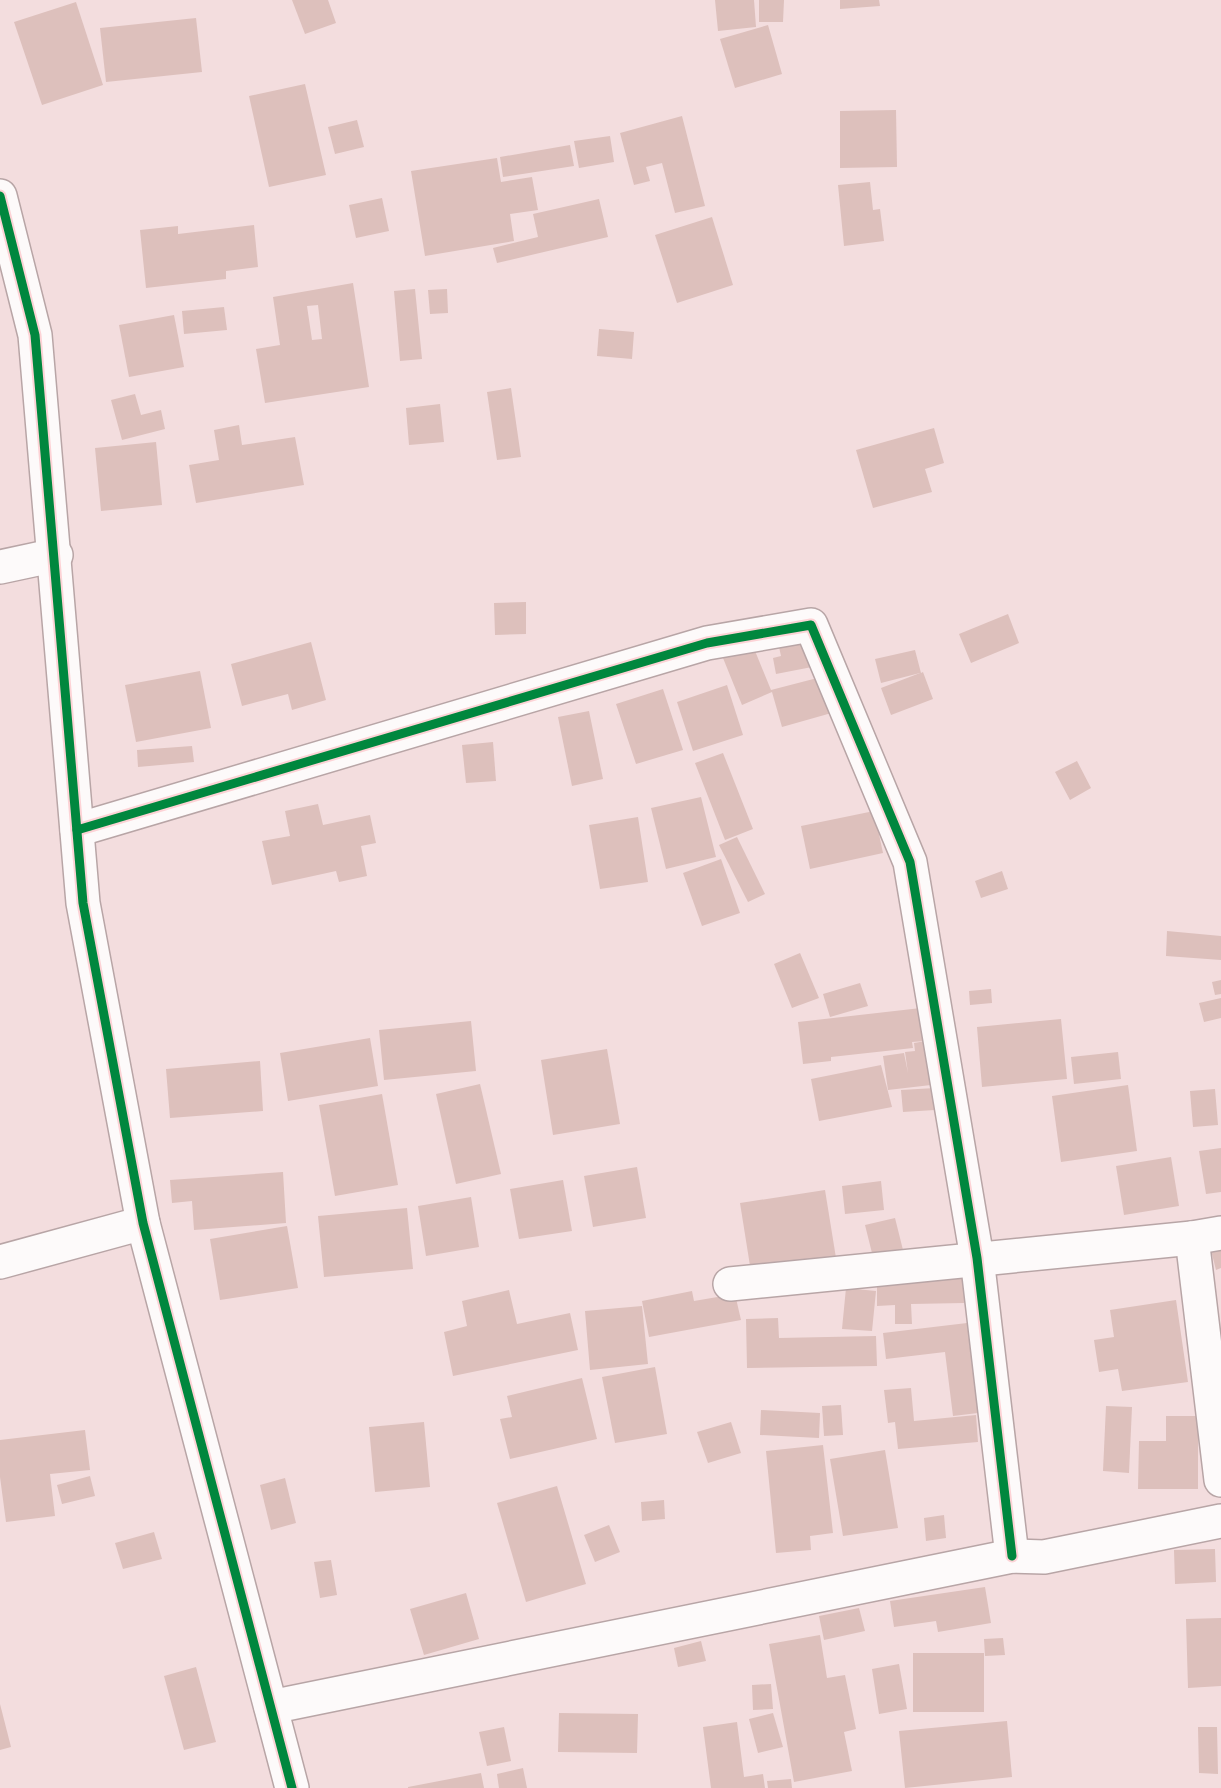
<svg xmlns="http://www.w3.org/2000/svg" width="1221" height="1788" viewBox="0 0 1221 1788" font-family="Overpass,sans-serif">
<rect width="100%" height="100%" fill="#f3ddde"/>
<g fill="#ddc0bc" fill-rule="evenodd">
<path d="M 292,0 L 328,0 L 336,23 L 305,34 Z"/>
<path d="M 715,0 L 754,0 L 756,27 L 718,31 Z"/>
<path d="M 759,0 L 784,0 L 783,22 L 759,22 Z"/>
<path d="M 840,0 L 879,0 L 880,6 L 840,9 Z"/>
<path d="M 76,2 L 103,85 L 42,105 L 14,22 Z"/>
<path d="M 196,18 L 202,72 L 106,82 L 100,28 Z"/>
<path d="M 768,25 L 782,74 L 735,88 L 720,39 Z"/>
<path d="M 305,84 L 326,175 L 269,187 L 249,96 Z"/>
<path d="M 896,110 L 897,167 L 840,168 L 840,111 Z"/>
<path d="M 682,116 L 705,206 L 675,213 L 662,163 L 646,167 L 650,181 L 634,185 L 620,133 Z"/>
<path d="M 357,120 L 364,147 L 335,154 L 328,127 Z"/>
<path d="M 610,136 L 614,162 L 579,168 L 574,141 Z"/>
<path d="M 570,145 L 574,166 L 503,177 L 500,157 Z"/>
<path d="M 497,158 L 501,182 L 532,177 L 538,210 L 510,214 L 514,241 L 425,256 L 411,171 Z"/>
<path d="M 870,182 L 873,210 L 880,209 L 884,241 L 844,246 L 838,185 Z"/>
<path d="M 382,198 L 389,231 L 356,238 L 349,205 Z"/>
<path d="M 599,199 L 608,237 L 497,263 L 493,248 L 538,237 L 533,214 Z"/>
<path d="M 712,217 L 733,285 L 677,303 L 655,235 Z"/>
<path d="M 254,225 L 258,267 L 226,271 L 226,279 L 146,288 L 140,230 L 178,226 L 178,234 Z"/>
<path d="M 353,283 L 369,387 L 265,403 L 256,349 L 280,345 L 273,297 ZM 318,305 L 322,339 L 312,340 L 307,306 Z"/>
<path d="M 415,289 L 422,359 L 400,361 L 394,291 Z"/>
<path d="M 447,289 L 448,313 L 430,314 L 428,290 Z"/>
<path d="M 224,307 L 227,330 L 184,334 L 182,311 Z"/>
<path d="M 174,315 L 184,367 L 129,377 L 119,325 Z"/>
<path d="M 599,329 L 634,332 L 632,359 L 597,356 Z"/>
<path d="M 511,388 L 521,457 L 497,460 L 487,392 Z"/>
<path d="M 135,394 L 141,415 L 161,410 L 165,429 L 122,440 L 111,400 Z"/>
<path d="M 440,404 L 444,442 L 409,445 L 406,408 Z"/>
<path d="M 239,425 L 242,445 L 295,437 L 304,485 L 196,503 L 189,465 L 219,460 L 214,430 Z"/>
<path d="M 934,428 L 944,463 L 925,469 L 932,492 L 873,508 L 856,450 Z"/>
<path d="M 156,442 L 162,505 L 101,511 L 95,448 Z"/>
<path d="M 526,602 L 526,634 L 495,635 L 494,603 Z"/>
<path d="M 1008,614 L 1019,643 L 971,663 L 959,634 Z"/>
<path d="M 805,628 L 812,667 L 776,674 L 773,658 L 781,656 L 776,633 Z"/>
<path d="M 311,642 L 326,700 L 292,710 L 288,694 L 242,706 L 231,664 Z"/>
<path d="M 753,646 L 771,690 L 825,676 L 835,712 L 782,727 L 772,692 L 742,705 L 723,658 Z"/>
<path d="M 915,650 L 921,673 L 923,672 L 933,699 L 891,715 L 881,688 L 920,673 L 881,683 L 875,659 Z"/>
<path d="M 200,671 L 211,728 L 136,742 L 125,685 Z"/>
<path d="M 727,685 L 743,735 L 693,751 L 677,702 Z"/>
<path d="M 663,689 L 683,750 L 636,764 L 616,704 Z"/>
<path d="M 589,711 L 603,779 L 572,786 L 558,717 Z"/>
<path d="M 493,742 L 496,781 L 466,783 L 462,745 Z"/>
<path d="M 192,746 L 194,762 L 138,767 L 137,750 Z"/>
<path d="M 723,753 L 753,829 L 725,840 L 695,763 Z"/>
<path d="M 1077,761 L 1091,788 L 1070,800 L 1055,772 Z"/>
<path d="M 701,797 L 716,857 L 666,869 L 651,808 Z"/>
<path d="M 318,804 L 323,825 L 370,815 L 376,843 L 361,846 L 367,876 L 339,882 L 336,871 L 272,885 L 262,841 L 290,836 L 285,811 Z"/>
<path d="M 874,811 L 883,853 L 810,869 L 801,826 Z"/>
<path d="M 638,817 L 648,882 L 600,889 L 589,825 Z"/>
<path d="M 737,837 L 765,894 L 748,902 L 719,845 Z"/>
<path d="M 721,859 L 740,913 L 702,926 L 683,873 Z"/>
<path d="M 1002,871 L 1008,889 L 981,898 L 975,881 Z"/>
<path d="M 1167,931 L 1221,936 L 1221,960 L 1166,956 Z"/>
<path d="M 800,953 L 819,998 L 792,1008 L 774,964 Z"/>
<path d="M 1221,980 L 1221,994 L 1215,995 L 1212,982 Z"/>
<path d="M 860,983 L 868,1006 L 830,1017 L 823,994 Z"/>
<path d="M 991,989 L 992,1003 L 970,1005 L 969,991 Z"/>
<path d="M 1221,998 L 1221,1018 L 1204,1022 L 1199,1003 Z"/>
<path d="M 921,1008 L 925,1041 L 912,1042 L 913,1048 L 831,1057 L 831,1061 L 803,1064 L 798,1022 Z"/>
<path d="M 1061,1019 L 1067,1079 L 982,1087 L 977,1027 Z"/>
<path d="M 471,1021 L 476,1071 L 384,1080 L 379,1030 Z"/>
<path d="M 370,1038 L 378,1086 L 288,1101 L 280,1053 Z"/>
<path d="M 926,1041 L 931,1085 L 888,1090 L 883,1056 L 904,1053 L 908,1073 L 905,1052 L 915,1051 L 914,1043 Z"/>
<path d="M 607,1049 L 620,1124 L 553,1135 L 541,1060 Z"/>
<path d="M 1118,1052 L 1121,1079 L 1074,1084 L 1071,1057 Z"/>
<path d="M 260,1061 L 263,1111 L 170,1118 L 166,1069 Z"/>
<path d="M 881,1065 L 892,1107 L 819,1121 L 811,1079 Z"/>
<path d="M 480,1084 L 501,1174 L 456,1184 L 436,1094 Z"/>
<path d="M 1128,1085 L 1137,1151 L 1061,1162 L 1052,1096 Z"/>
<path d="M 935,1088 L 935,1110 L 903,1112 L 901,1090 Z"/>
<path d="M 1215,1089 L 1218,1125 L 1193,1127 L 1190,1091 Z"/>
<path d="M 382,1094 L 398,1185 L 335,1196 L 319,1105 Z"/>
<path d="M 1221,1148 L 1221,1192 L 1206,1194 L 1199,1151 Z"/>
<path d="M 1171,1157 L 1179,1206 L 1124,1215 L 1116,1166 Z"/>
<path d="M 637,1167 L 646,1218 L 593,1227 L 584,1176 Z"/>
<path d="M 283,1172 L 286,1223 L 194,1230 L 192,1201 L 172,1203 L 170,1180 Z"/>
<path d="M 563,1180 L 572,1231 L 519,1239 L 510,1189 Z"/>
<path d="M 881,1181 L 884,1210 L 845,1214 L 842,1186 Z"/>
<path d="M 825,1190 L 836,1258 L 751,1272 L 740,1203 Z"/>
<path d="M 471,1197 L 479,1247 L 426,1256 L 418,1206 Z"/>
<path d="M 407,1208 L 413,1269 L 324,1277 L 318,1216 Z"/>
<path d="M 895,1218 L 903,1250 L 873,1257 L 865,1225 Z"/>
<path d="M 287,1226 L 298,1288 L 220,1300 L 210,1239 Z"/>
<path d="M 1221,1235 L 1221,1268 L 1216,1270 L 1208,1238 Z"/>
<path d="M 964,1276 L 964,1303 L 911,1304 L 912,1324 L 895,1324 L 895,1305 L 877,1306 L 877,1278 Z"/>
<path d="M 846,1288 L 876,1291 L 872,1331 L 842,1329 Z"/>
<path d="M 509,1290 L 517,1324 L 570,1313 L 578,1350 L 453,1376 L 444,1332 L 467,1326 L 462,1301 Z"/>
<path d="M 692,1291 L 694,1301 L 735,1294 L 741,1320 L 649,1337 L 642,1301 Z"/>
<path d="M 1176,1300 L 1188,1382 L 1122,1391 L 1118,1369 L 1099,1372 L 1094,1340 L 1114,1337 L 1110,1310 Z"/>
<path d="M 642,1306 L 648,1364 L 590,1370 L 585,1311 Z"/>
<path d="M 778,1318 L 779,1338 L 876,1336 L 877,1366 L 747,1368 L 746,1319 Z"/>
<path d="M 967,1323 L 978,1413 L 953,1416 L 945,1352 L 886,1359 L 883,1333 Z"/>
<path d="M 655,1367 L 667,1434 L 615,1443 L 602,1377 Z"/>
<path d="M 582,1378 L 597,1439 L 510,1459 L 500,1419 L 512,1417 L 507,1396 Z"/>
<path d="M 911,1388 L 914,1421 L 976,1415 L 978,1442 L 898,1449 L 895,1422 L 888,1423 L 884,1390 Z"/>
<path d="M 841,1405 L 843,1435 L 824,1436 L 822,1406 Z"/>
<path d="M 1106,1406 L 1132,1407 L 1129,1473 L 1103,1471 Z"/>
<path d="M 761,1410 L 820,1413 L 819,1438 L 760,1435 Z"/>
<path d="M 1166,1416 L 1198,1416 L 1198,1489 L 1138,1489 L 1139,1441 L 1166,1441 Z"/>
<path d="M 424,1422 L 430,1487 L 375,1492 L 369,1427 Z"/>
<path d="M 731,1422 L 741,1453 L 708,1463 L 697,1432 Z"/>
<path d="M 85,1430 L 90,1470 L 50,1474 L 55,1516 L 6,1522 L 0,1477 L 0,1440 Z"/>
<path d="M 823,1445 L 833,1533 L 810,1536 L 811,1550 L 776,1553 L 766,1451 Z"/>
<path d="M 885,1450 L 898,1528 L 843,1536 L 830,1459 Z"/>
<path d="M 90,1476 L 95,1496 L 62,1504 L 57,1485 Z"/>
<path d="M 285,1478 L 296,1523 L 271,1530 L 260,1485 Z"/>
<path d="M 557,1486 L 586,1584 L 526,1602 L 497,1503 Z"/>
<path d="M 664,1500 L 665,1519 L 642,1521 L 641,1502 Z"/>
<path d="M 944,1515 L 946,1538 L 926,1541 L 924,1518 Z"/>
<path d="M 609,1525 L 620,1552 L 595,1562 L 584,1535 Z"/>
<path d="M 154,1532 L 162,1559 L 123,1569 L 115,1543 Z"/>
<path d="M 1215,1549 L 1216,1582 L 1175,1584 L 1174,1550 Z"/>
<path d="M 331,1560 L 337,1595 L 320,1598 L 314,1562 Z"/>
<path d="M 985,1587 L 991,1623 L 938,1632 L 936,1621 L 894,1627 L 890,1601 Z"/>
<path d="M 466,1593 L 479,1639 L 424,1655 L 410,1609 Z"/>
<path d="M 859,1608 L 865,1631 L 824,1640 L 819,1616 Z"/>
<path d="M 1221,1618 L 1221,1686 L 1188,1688 L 1186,1619 Z"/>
<path d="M 820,1635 L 827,1678 L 845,1675 L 856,1729 L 844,1732 L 852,1771 L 794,1782 L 769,1644 Z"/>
<path d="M 1003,1638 L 1005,1655 L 985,1656 L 984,1639 Z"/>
<path d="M 701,1641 L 706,1661 L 678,1667 L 674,1648 Z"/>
<rect x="913" y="1653" width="71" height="59"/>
<path d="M 899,1664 L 907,1709 L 879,1714 L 872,1669 Z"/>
<path d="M 196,1667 L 216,1742 L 184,1750 L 164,1676 Z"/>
<path d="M 771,1684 L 773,1709 L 753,1710 L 752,1685 Z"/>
<path d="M 0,1704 L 11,1747 L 0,1750 Z"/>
<path d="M 559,1713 L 638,1714 L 637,1753 L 558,1752 Z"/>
<path d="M 773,1713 L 783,1747 L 758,1753 L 749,1719 Z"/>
<path d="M 1007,1721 L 1012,1777 L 905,1788 L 899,1731 Z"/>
<path d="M 737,1722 L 744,1777 L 763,1774 L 765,1788 L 711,1788 L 703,1727 Z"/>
<path d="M 504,1727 L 511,1761 L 487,1766 L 479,1732 Z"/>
<path d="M 1198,1727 L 1217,1727 L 1218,1774 L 1199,1773 Z"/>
<path d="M 523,1768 L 527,1788 L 499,1788 L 497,1774 Z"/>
<path d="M 481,1773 L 484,1788 L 408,1788 L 408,1787 Z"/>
<path d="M 791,1779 L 792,1788 L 768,1788 L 767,1781 Z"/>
</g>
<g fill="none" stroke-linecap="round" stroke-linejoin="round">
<defs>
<g id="minor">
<path d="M 0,196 L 35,335 L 83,903 L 143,1223 L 292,1788"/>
<path d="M 0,567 L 56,555"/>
<path d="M 77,830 L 707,643 L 811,625 L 910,862 L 977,1258 L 1012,1556"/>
<path d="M 1192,1238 L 1221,1480"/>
<path d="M 0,1262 L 143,1223"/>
<path d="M 730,1284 L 1192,1238 L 1221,1233"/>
<path d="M 271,1707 L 1012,1556 L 1044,1557 L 1221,1521"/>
</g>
</defs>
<use href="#minor" stroke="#b8a5a6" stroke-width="36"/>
<use href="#minor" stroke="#fdfafa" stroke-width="33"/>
<defs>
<g id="cycleway">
<path d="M 0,196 L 35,335 L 83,903 L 143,1223 L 292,1788"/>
<path d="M 77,830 L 707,643 L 811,625 L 910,862 L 977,1258 L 1012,1556"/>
</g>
</defs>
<use href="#cycleway" stroke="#fdd3d6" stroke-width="13"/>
<use href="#cycleway" stroke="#00873e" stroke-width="9"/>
</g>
</svg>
